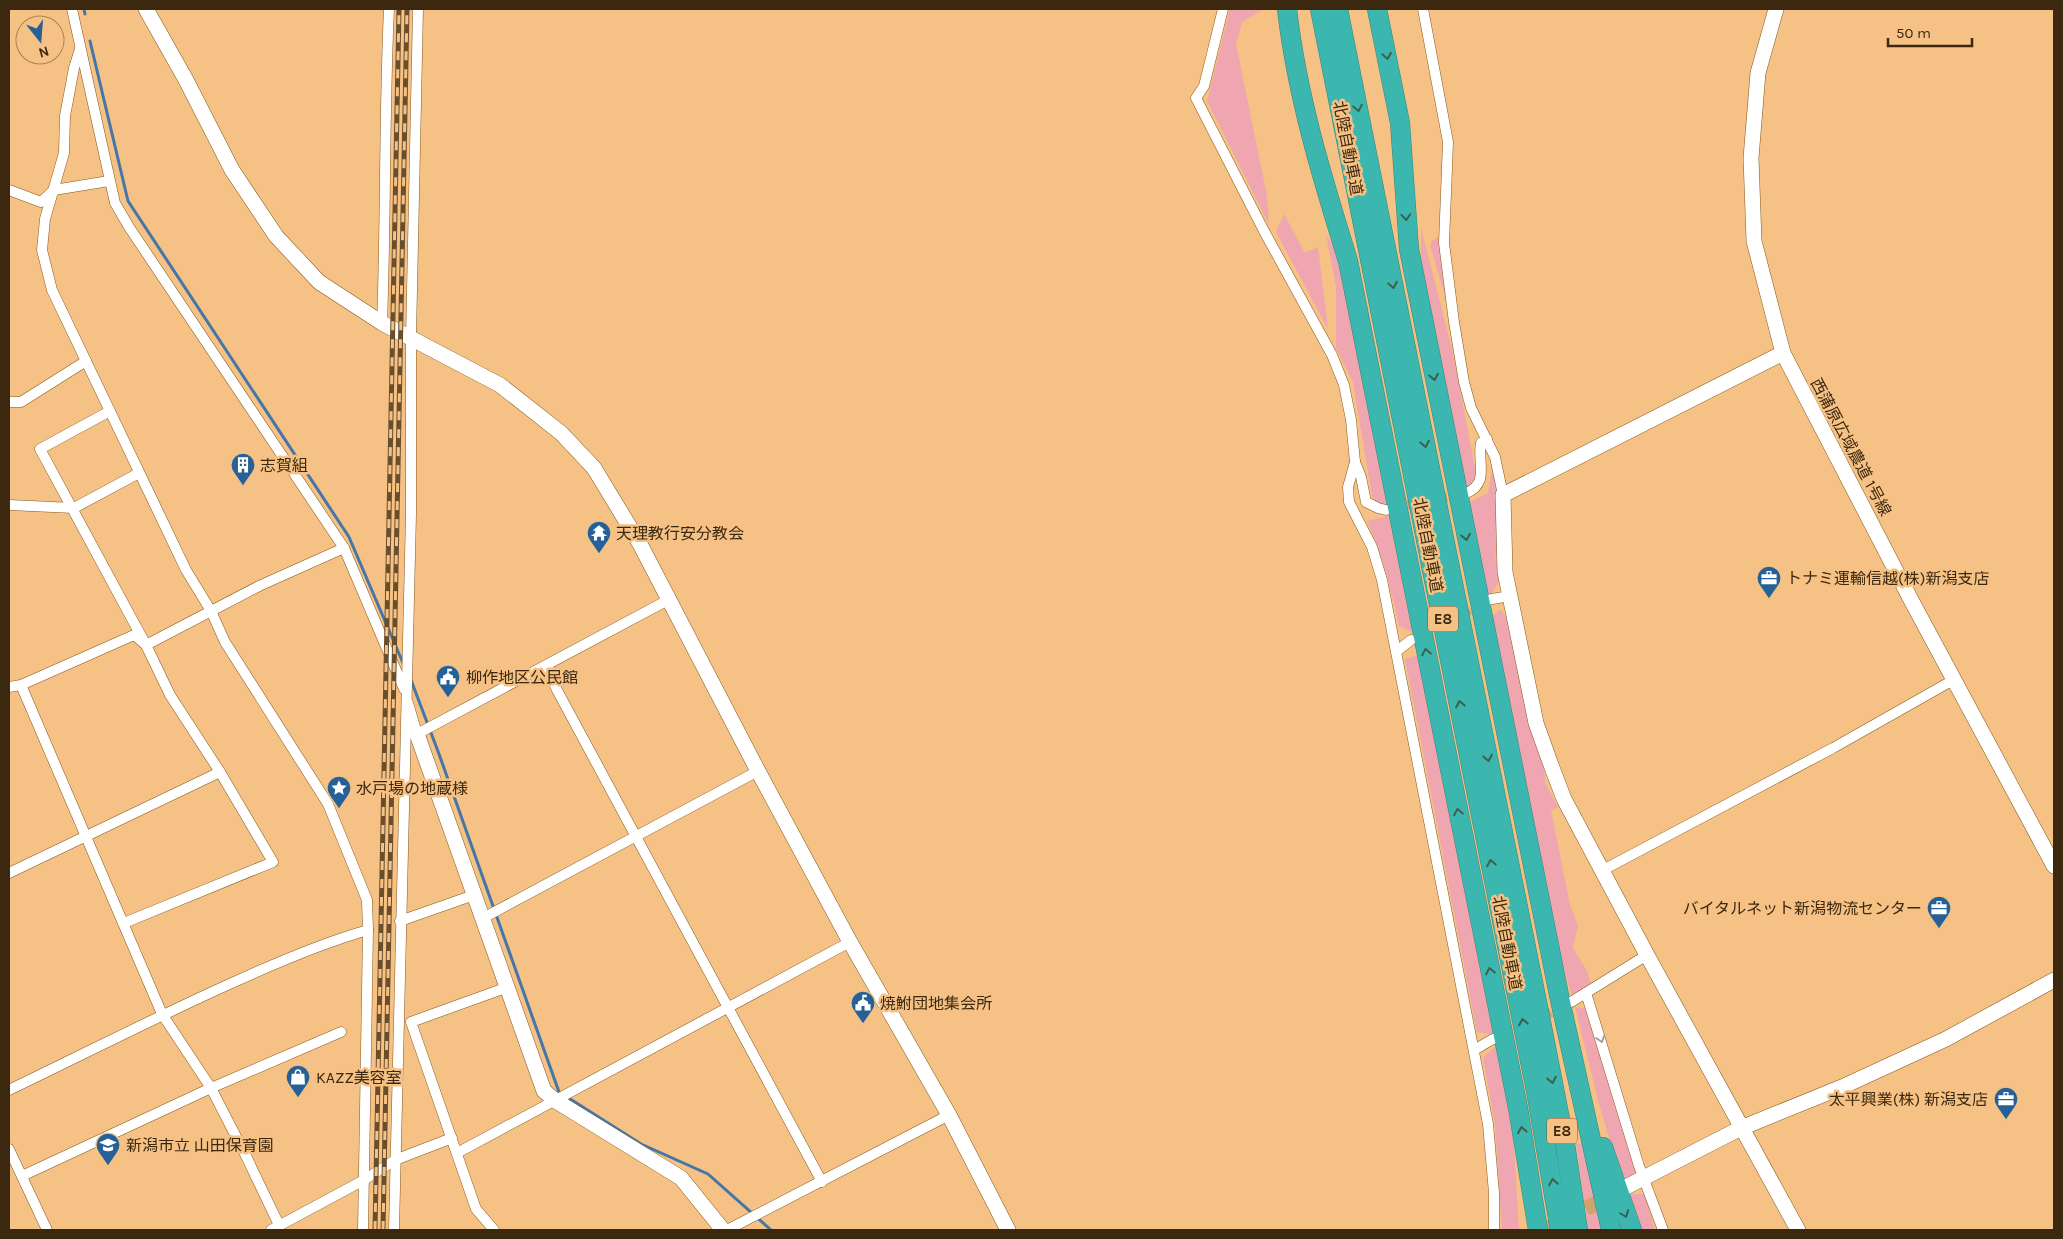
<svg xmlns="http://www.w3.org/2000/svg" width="2063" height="1239" viewBox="0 0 2063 1239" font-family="Karla,'Noto Sans JP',sans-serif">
<rect width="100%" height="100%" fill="#f5c185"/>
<g fill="#efa6b0">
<path d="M 1230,9 L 1264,9 L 1242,22 L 1236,44 L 1267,196 L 1269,224 L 1207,101 Z"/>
<path d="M 1284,214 L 1305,253 L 1318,247 L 1328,329 L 1276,232 Z"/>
<path d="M 1421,228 L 1452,349 L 1477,478 L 1468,490 L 1463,475 L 1421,265 Z"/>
<path d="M 1326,234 L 1338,255 L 1388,506 L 1376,502 L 1372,496 L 1353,382 L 1336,348 L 1336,286 Z"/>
<path d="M 1439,237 L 1448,306 L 1430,246 L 1432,241 Z"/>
<path d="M 1493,465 L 1498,505 L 1499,548 L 1495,554 L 1500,580 L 1490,596 L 1485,596 L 1469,502 L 1488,493 Z"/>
<path d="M 1389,516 L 1412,632 L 1399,626 C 1391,589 1383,555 1367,521 Z"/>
<path d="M 1500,609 L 1510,622 L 1544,757 L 1545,783 L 1558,807 L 1551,810 L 1570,905 L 1578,926 L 1573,948 L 1587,971 L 1592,987 L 1572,997 L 1545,898 L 1491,618 Z"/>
<path d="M 1419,655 L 1495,1035 L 1477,1032 L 1405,659 Z"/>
<path d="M 1575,1007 L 1590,1009 L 1638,1172 L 1623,1185 L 1599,1104 Z"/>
<path d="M 1499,1043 L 1512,1116 L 1519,1230 L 1502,1229 L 1495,1124 L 1483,1058 Z"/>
<path d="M 1576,1143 L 1582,1144 L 1603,1230 L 1588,1230 Z"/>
<path d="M 1627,1194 L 1645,1194 L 1655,1230 L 1642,1230 Z"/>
</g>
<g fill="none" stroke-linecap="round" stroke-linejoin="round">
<g stroke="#4476a7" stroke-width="3">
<path d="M 84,9 L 85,14"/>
<path d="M 90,41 L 128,201 L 349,537 L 403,663"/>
<path d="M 411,680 L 439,754 L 559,1092 L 562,1094"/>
<path d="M 567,1097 L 641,1144 L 708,1174 L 771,1230"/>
</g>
<g stroke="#d0a26d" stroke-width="10" stroke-dasharray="10 5" stroke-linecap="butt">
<path d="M 1393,508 L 1462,494"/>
<path d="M 1421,635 L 1484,602"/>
<path d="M 1501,1035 L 1564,1006"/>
</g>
<path stroke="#d0a26d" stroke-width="15" stroke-dasharray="15 8" stroke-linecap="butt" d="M 1545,1230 L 1612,1195"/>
<defs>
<g id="street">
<path d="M 72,9 L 115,203 L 129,227 L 344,548 L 404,689"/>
<path d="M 1223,9 L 1204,86 L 1196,98 L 1264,231 L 1332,355 L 1344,385 L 1351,420 L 1355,462 L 1348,487 L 1349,502 L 1372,547 L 1382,580 L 1488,1124 L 1494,1193 L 1494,1230"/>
<path d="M 1423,9 L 1448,142 L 1444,243 L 1454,322 L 1464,382 L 1471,408 L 1495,457 L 1503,495"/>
<path d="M 80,49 L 74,68 L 65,116 L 64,153 L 45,219 L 42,250 L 52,290 L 186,570 L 211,611 L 225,642 L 328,804 L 367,900 L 368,930"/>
<path d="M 9,190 L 41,202 L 54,190 L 109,181"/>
<path d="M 382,323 C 386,219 384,114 389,9"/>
<path d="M 9,402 L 21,402 L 86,361"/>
<path d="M 110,411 L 40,449 L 146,645 L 170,695 L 220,772"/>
<path d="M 1355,462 L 1361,477 L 1366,502 L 1378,508 L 1386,510"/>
<path d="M 1466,493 C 1490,484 1477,461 1481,443 L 1487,439"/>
<path d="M 9,505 L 74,508 L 139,473"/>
<path d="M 1487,600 L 1509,596"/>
<path d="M 1397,651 L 1411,640"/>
<path d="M 547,666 L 557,690 L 822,1182"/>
<path d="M 21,685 L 162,1014 L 211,1088 L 246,1156 L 279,1225"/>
<path d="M 9,687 L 21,685 L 134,635 L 146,645 L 259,586 L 344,548"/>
<path d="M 408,703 L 417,734 L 668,600"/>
<path d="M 1603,870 L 1833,748 L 1955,679"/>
<path d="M 9,873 L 220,772 L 273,862 L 124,923"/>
<path d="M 483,918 L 758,771"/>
<path d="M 400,921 L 474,895"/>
<path d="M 1586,993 L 1639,1166 L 1663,1230"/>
<path d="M 1571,1002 L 1647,955"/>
<path d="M 1474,1050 L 1493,1039"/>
<path d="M 9,1090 C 84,1054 158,1016 234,982 C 278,962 322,943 368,930 L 363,1230"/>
<path d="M 9,1149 L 47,1230"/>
<path d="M 457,1153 L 850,942"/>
<path d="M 22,1176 L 211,1088 L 341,1032"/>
<path d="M 271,1230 L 364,1180 L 395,1160 L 452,1138"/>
<path d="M 394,1230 L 411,514 L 411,337 L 418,9"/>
<path d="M 494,1230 L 476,1209 L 411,1022 L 508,987"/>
<path d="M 727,1230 L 949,1115"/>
</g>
<g id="secondary">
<path d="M 146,9 L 186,80 L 232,170 L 276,236 L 319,282 L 382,323 L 500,385 L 561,433 L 594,468 L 640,544 L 758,771 L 850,942 L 949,1115 L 1008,1230"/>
<path d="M 1776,9 L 1758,73 L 1751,158 L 1754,241 L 1783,353 L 1910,598 L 2054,866"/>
<path d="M 1783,353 L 1503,495 L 1505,572 L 1536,723 L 1551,765 L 1564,799 L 1647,955 L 1798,1230"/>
<path d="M 417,734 L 544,1091 L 556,1101 L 681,1178 L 723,1230"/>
<path d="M 1624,1188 L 1741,1128 L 1842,1087 L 1946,1039 L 2054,980"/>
</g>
<g id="highway">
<path d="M 1287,9 C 1297,96 1322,177 1348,261 L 1518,1108 L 1538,1230"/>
<path d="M 1320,9 L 1536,1091 L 1560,1230"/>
<path d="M 1338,9 L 1543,1032 L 1566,1150 L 1578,1230"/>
<path d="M 1377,9 L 1400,123 L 1409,249 L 1560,1000 L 1611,1230"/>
<path d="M 1603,1147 L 1632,1230"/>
</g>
</defs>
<use href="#street" stroke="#865819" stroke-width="11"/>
<use href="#secondary" stroke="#865819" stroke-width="16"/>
<use href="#highway" stroke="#3c8578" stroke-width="20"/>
<use href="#street" stroke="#fff" stroke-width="10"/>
<use href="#secondary" stroke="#fff" stroke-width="15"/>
<use href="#highway" stroke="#3cb7b0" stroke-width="19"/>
<defs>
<g id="rail">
<path d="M 375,1230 L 399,9"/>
<path d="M 383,1230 L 407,9"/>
</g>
</defs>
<use href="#rail" stroke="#694e2c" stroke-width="5"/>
<use href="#rail" stroke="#f5c185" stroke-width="3" stroke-dasharray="9" stroke-linecap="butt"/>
</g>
<defs><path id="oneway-chevron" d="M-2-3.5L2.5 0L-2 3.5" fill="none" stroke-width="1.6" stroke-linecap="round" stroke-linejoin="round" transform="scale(1.25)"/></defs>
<g stroke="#3c614f">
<use href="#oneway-chevron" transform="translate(1387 56) rotate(80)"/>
<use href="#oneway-chevron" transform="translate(1358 108) rotate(79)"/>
<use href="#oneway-chevron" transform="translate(1406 217) rotate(86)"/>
<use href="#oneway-chevron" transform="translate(1393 285) rotate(79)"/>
<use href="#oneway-chevron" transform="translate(1434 377) rotate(79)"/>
<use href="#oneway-chevron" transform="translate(1425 444) rotate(79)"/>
<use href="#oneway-chevron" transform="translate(1466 537) rotate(79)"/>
<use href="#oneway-chevron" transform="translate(1426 652) rotate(-101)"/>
<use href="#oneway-chevron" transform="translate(1460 704) rotate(-101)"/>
<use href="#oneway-chevron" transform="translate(1488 758) rotate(79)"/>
<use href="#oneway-chevron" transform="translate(1458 812) rotate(-101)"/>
<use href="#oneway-chevron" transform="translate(1491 863) rotate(-101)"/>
<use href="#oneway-chevron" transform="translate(1490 971) rotate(-101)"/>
<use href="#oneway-chevron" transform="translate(1523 1022) rotate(-101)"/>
<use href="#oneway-chevron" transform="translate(1552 1080) rotate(79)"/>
<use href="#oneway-chevron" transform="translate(1522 1130) rotate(-100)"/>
<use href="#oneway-chevron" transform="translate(1553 1182) rotate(-99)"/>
<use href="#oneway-chevron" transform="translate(1625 1214) rotate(69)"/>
</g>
<use stroke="#a79e93" href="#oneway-chevron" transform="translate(1601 1039) rotate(72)"/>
<defs>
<symbol id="building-pin" viewBox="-11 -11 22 30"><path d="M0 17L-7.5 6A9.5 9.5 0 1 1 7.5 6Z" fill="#256097" stroke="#f5c185"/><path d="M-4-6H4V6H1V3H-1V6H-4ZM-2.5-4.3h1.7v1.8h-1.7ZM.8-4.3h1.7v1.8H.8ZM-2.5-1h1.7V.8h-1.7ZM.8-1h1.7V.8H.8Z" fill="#fff"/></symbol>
<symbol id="temple-pin" viewBox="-11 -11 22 30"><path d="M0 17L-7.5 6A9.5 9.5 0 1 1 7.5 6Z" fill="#256097" stroke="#f5c185"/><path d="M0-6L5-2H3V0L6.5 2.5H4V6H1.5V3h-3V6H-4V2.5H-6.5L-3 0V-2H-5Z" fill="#fff"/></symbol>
<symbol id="office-pin" viewBox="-11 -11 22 30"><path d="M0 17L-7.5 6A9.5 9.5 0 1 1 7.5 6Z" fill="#256097" stroke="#f5c185"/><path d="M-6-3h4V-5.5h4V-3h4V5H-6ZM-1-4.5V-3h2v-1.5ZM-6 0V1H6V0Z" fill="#fff"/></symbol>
<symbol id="civic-pin" viewBox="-11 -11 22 30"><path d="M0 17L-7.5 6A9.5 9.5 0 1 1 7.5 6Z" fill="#256097" stroke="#f5c185"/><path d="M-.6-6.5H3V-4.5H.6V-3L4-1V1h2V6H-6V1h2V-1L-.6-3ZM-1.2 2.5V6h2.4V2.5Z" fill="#fff"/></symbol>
<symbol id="sight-pin" viewBox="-11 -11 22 30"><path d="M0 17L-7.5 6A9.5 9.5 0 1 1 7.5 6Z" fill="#256097" stroke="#f5c185"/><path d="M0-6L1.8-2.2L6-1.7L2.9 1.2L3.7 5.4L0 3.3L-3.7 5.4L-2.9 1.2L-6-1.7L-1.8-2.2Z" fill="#fff"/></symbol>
<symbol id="shop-pin" viewBox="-11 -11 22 30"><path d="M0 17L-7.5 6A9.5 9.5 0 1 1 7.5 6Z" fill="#256097" stroke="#f5c185"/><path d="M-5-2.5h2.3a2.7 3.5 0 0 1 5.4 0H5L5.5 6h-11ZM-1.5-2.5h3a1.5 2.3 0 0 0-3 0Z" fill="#fff"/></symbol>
<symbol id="school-pin" viewBox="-11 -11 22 30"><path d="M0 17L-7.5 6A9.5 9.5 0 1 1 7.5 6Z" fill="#256097" stroke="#f5c185"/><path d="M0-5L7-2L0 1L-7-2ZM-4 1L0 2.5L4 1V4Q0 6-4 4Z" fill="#fff"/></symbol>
</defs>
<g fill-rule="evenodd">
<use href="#building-pin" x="229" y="451" width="28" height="38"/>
<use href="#temple-pin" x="585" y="519" width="28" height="38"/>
<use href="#office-pin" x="1755" y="564" width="28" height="38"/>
<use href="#civic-pin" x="434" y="663" width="28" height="38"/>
<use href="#sight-pin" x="325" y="774" width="28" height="38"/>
<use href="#office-pin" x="1925" y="894" width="28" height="38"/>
<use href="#civic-pin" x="849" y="989" width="28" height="38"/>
<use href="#shop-pin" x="284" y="1063" width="28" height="38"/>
<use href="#office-pin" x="1992" y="1085" width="28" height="38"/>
<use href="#school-pin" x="94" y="1131" width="28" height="38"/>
</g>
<g text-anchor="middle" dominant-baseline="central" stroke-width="5" stroke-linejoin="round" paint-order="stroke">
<g fill="#f5c185" stroke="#745632" stroke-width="1">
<rect x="1428" y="606.5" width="30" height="25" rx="4"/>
<rect x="1547" y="1118.5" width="30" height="25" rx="4"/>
</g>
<g font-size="15" font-weight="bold" fill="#3c280f">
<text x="1443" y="619">E8</text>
<text x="1562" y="1131">E8</text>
</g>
<g font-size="16" fill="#3c280f" stroke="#f5c185">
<text transform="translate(1348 148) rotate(79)">北陸自動車道</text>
<text transform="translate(1851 447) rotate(62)">西蒲原広域農道 1号線</text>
<text transform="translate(1428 545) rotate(79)">北陸自動車道</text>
<text transform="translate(1507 943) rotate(79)">北陸自動車道</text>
</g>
<g font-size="16" fill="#3c280f" stroke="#f5c185" text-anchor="start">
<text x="260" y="465">志賀組</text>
<text x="616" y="533">天理教行安分教会</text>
<text x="1786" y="578">トナミ運輸信越(株)新潟支店</text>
<text x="466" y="677">柳作地区公民館</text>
<text x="356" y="788">水戸場の地蔵様</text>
<text x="1922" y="908" text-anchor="end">バイタルネット新潟物流センター</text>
<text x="880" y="1003">焼鮒団地集会所</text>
<text x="316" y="1077">KAZZ美容室</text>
<text x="1988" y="1099" text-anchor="end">太平興業(株) 新潟支店</text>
<text x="126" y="1145">新潟市立 山田保育園</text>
</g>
</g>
<rect width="2063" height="1239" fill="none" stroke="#3c280f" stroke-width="20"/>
<g transform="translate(40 40) rotate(163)"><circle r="24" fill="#f5c185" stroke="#ab8456"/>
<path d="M0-4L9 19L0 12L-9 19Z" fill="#256097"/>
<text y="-8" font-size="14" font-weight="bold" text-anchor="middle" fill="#3c280f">N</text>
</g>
<path d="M1888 38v8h84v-8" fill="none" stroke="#3c280f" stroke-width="2.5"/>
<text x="1896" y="38" font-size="15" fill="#3c280f" stroke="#f5c185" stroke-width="4" paint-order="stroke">50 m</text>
</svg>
